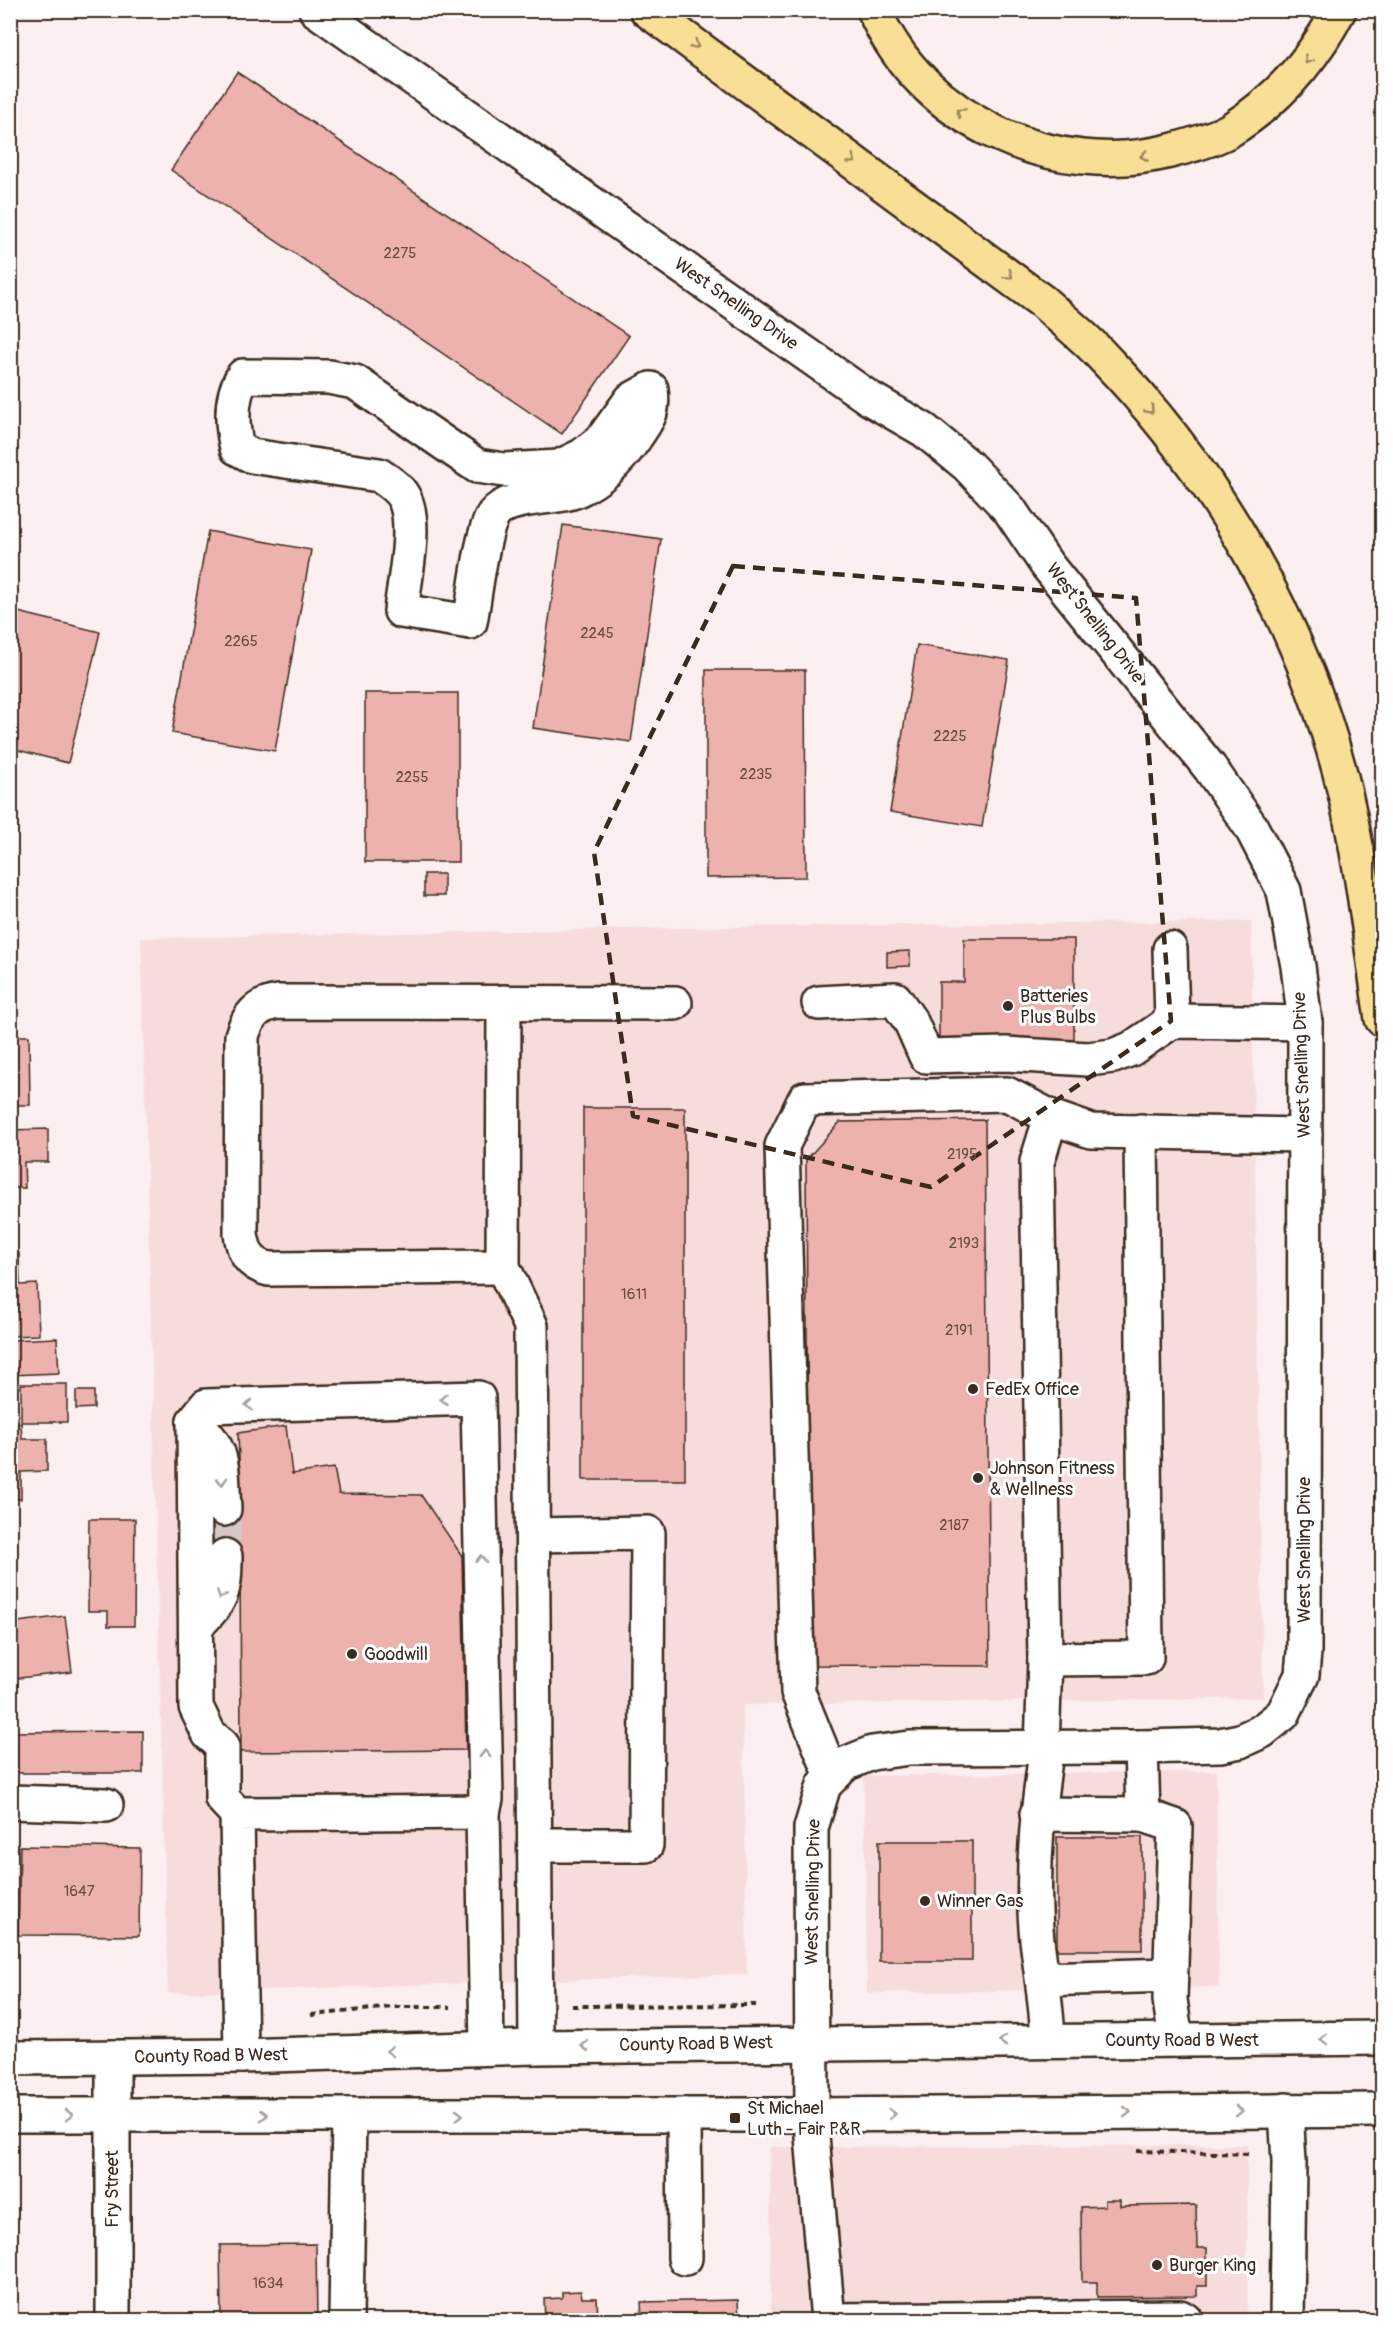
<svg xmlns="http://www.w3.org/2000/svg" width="1393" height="2331" viewBox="0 0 1393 2331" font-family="Pangolin,sans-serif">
<rect width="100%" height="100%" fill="#fbefef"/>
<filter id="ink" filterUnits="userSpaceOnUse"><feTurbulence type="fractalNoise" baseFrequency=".0167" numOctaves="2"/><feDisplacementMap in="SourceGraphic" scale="12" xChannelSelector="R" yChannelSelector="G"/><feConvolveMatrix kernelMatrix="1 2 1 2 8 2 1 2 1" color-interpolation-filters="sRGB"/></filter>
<g filter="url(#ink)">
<g fill="#f7dcdc">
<path d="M 1251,921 L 1263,1698 L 743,1705 L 747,1974 L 168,1993 L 141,938 L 728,927 Z"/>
<path d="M 1216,1771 L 1219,1987 L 867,1993 L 864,1776 Z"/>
<path d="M 1247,2145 L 1247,2320 L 771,2320 L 770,2147 Z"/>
</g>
<g fill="#edb1ae" stroke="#3b2a1e" stroke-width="1.5">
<path d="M 237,72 L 629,336 L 562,434 L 171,170 Z"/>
<path d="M 563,525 L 661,539 L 631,742 L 533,728 Z"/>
<path d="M 208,531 L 311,550 L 275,751 L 172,733 Z"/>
<path d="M 10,610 L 100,632 L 68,763 L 10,748 Z"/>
<path d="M 917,645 L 1009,660 L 982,827 L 890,812 Z"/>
<path d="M 706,670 L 805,670 L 806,877 L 706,878 Z"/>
<rect x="365" y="693" width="93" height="169"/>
<rect x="424" y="874" width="20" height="22"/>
<path d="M 964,939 L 1074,939 L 1074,1040 L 939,1040 L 939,982 L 964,982 Z"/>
<path d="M 910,951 L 910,966 L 887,967 L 887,952 Z"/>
<path d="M 10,980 L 15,980 L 16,1036 L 29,1036 L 30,1105 L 10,1105 Z"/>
<rect x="583" y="1108" width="102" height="372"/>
<path d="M 985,1120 L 990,1666 L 809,1665 L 806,1160 L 840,1122 Z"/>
<path d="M 48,1129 L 48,1162 L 24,1162 L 25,1188 L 10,1188 L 10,1130 Z"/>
<path d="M 10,1253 L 19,1253 L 20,1285 L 37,1284 L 39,1335 L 10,1336 Z"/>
<path d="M 57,1338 L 59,1373 L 10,1375 L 10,1340 Z"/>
<rect x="21" y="1384" width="46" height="38"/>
<path d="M 76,1391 L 94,1391 L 94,1408 L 76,1409 Z"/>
<path d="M 10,1423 L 21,1423 L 22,1439 L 47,1439 L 47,1471 L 21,1472 L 21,1499 L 10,1499 Z"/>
<path d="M 286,1426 L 292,1474 L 334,1468 L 339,1494 L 421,1495 L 462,1556 L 466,1750 L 241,1752 L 240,1556 L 207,1557 L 205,1509 L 241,1508 L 238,1433 Z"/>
<path d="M 89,1519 L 135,1519 L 134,1626 L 108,1626 L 108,1611 L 88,1611 Z"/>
<path d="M 65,1616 L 72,1672 L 10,1679 L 10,1623 Z"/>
<path d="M 143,1731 L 143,1773 L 10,1773 L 10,1732 Z"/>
<rect x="1057" y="1837" width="85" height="113"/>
<rect x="879" y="1841" width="93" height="120"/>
<path d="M 20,1846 L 140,1848 L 139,1936 L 18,1935 Z"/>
<path d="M 1105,2200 L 1120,2200 L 1120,2206 L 1196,2205 L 1197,2248 L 1207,2248 L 1207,2286 L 1197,2286 L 1197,2296 L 1097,2297 L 1097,2282 L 1082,2282 L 1081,2207 L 1105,2206 Z"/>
<path d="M 316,2244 L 317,2320 L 221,2320 L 220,2245 Z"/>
<path d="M 581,2291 L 582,2298 L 597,2298 L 598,2320 L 545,2320 L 544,2299 L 562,2298 L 562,2292 Z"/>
<path d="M 738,2300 L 739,2320 L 642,2320 L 641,2302 Z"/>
<rect x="431" y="2316" width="68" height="4"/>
</g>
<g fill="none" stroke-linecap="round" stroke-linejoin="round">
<path stroke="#d5c8c5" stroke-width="33" stroke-dasharray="33 16" stroke-linecap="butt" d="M 224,1509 L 225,1556"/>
<defs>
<g id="minor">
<path d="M 316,10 L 869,398 L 924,430 L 967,465 L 1009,509 L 1047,565 L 1210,768 L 1251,827 L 1284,891 L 1298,966 L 1305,1023 L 1304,1652 L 1302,1675 L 1283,1714 L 1262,1731 L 1240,1741 L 1220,1745 L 1141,1747 L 910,1748 L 872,1753 L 845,1764 L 824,1785 L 811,1828 L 812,2136 L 828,2320"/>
<path d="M 243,376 L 329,377 L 355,382 L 477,466 L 504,470 L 559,467 L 582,456 L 602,440 L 631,400 L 651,389 C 654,414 648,418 635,438 C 620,460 602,479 577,490 C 556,500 509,494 494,514 C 481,532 475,598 470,622 L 401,611 C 404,582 417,526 405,500 C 400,488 389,482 379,475 L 252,456 L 237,448 C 231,423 230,398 243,376 Z"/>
<path d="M 1170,949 L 1172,1021"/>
<path d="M 504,1002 L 503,1267 L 531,1326 L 536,2047"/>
<path d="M 819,1003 L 895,999 L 911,1022 L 926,1056 L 1006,1054 L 1088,1059 L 1113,1056 L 1131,1049 L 1172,1021 L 1305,1023"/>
<path d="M 503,1267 L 269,1269 C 249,1264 244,1253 241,1234 L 242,1036 C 248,1016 257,1005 278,1002 L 675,1003"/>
<path d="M 194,1421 C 227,1452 221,1466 224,1509"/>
<path d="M 533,1535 L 648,1533 L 646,1845 L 535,1845"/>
<path d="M 196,1626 C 222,1600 225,1593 225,1556"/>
<path d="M 1045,1659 L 1146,1658 L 1141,1131"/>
<path d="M 1042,1748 L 1045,1659 L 1037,1162 L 1051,1117 L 1091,1131 L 1305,1135"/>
<path d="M 1047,1748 C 1037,1809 1031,1879 1037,1940 C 1041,1974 1047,2007 1048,2041"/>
<path d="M 832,1776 L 798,1692 L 782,1146 L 805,1099 L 1007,1094 L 1051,1117"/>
<path d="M 10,1802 L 106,1805"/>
<path d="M 237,1814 L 222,1798 L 222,1745 L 209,1734 L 196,1707 L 194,1421 L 206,1406 L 478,1398 L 486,1799 L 483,1812"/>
<path d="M 1037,1814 L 1143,1815 L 1141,1747"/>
<path d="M 1143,1815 L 1175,1826 L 1170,2000 L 1176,2040"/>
<path d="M 1043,1979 L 1170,1975"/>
<path d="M 241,2056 L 237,1814 L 483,1812 L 487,2048"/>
<path d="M 113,2057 L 113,2320"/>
<path d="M 10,2058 L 241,2056 L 536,2047 L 1382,2038"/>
<path d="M 1286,2110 L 1289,2162 L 1287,2320"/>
<path d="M 10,2115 L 812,2115 L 1382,2110"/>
<path d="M 684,2115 L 685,2258"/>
<path d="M 346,2320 L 349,2115"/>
<path d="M 828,2320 L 1180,2317 L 1186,2320"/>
</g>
<g id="highway">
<path d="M 647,10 L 1043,302 C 1063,320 1085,337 1103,357 C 1215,472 1299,618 1340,773 C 1361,854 1370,937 1382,1019"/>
<path d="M 874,10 C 922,122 1055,180 1170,151 C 1189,146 1212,140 1230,130 C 1278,100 1313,60 1339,10"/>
</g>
</defs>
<use href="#minor" stroke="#3b2a1e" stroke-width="38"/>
<use href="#highway" stroke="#3b2a1e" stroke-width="38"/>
<g stroke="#3b2a1e" stroke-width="4" stroke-dasharray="6 4.5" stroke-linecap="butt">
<path d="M 572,2006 L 756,2005"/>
<path d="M 311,2015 L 393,2007 L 450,2007"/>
<path d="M 1137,2151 L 1252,2154"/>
</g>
<use href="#minor" stroke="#fff" stroke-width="33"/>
<use href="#highway" stroke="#f9df96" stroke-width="33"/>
</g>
<defs><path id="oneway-chevron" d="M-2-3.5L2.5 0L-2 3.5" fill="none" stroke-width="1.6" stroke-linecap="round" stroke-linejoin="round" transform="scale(1.5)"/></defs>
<g stroke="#9a845a">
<use href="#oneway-chevron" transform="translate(695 45) rotate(36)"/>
<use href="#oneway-chevron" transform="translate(1308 60) rotate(124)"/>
<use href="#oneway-chevron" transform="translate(960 112) rotate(-146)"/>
<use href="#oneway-chevron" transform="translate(1144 156) rotate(172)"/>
<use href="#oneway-chevron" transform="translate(852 160) rotate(36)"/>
<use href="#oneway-chevron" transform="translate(1009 275) rotate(37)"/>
<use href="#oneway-chevron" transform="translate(1150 410) rotate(49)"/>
</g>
<g stroke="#a79f9a">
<use href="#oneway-chevron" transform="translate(444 1399) rotate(178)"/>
<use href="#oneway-chevron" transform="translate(249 1405) rotate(178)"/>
<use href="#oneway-chevron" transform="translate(222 1481) rotate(86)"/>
<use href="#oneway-chevron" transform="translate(481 1559) rotate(-91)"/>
<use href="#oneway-chevron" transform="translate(221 1595) rotate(113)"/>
<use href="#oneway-chevron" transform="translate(485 1754) rotate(-91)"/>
<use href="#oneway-chevron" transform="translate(1324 2039) rotate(180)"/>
<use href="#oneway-chevron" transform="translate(1003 2041) rotate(180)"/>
<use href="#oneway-chevron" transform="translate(585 2046) rotate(179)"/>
<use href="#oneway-chevron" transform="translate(390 2051) rotate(178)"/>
<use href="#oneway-chevron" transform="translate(1239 2111) rotate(-1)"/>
<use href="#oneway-chevron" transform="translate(1127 2112)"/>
<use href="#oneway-chevron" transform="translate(892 2114) rotate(-1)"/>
<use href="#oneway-chevron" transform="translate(69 2115)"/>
<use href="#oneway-chevron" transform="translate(264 2115)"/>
<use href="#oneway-chevron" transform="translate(459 2115)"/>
</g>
</g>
<path fill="none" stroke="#3b2a1e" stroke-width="4.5" stroke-dasharray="12 8" stroke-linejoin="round" d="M 733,566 L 1136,598 L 1171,1021 L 931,1187 L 633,1116 L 594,852 Z"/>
<g fill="#3b2a1e" stroke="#fff" stroke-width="2">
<circle cx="1008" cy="1006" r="6"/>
<circle cx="973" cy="1389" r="6"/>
<circle cx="978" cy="1478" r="6"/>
<circle cx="352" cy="1654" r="6"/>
<circle cx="925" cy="1901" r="6"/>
<rect x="729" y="2112" width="12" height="12" rx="3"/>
<circle cx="1157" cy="2265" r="6"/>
</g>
<g text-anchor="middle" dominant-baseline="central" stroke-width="6" stroke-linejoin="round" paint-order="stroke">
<g font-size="15" fill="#684c42">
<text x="400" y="253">2275</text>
<text x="597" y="633">2245</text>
<text x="241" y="641">2265</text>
<text x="950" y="736">2225</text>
<text x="756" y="774">2235</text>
<text x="412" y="777">2255</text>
<text x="962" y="1154">2195</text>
<text x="964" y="1243">2193</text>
<text x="634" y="1294">1611</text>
<text x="959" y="1330">2191</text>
<text x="954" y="1525">2187</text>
<text x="79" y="1891">1647</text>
<text x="268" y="2283">1634</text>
</g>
<g font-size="18" fill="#3b2a1e" stroke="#fff">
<text transform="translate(736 304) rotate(35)">West Snelling Drive</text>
<text transform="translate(1095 623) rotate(52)">West Snelling Drive</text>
<text transform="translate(1302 1065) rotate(-92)">West Snelling Drive</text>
<text transform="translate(1304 1550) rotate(-90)">West Snelling Drive</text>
<text transform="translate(813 1892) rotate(-89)">West Snelling Drive</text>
<text x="1182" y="2040">County Road B West</text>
<text transform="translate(696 2044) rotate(-1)">County Road B West</text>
<text transform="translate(211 2056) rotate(-1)">County Road B West</text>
<text transform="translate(112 2189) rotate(-90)">Fry Street</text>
</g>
<g font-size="18" fill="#3b2a1e" stroke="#fff" text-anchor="start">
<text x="1020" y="996">Batteries<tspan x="1020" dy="21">Plus Bulbs</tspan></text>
<text x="985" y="1389">FedEx Office</text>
<text x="990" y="1468">Johnson Fitness<tspan x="990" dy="21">&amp; Wellness</tspan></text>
<text x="364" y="1654">Goodwill</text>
<text x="937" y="1901">Winner Gas</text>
<text x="747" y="2108">St Michael<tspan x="747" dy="21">Luth - Fair P&amp;R</tspan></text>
<text x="1169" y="2265">Burger King</text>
</g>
</g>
<rect width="1393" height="2331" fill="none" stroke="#fff" stroke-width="36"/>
<rect x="18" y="18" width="1357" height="2295" fill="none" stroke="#3b2a1e" stroke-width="2" filter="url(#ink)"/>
</svg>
